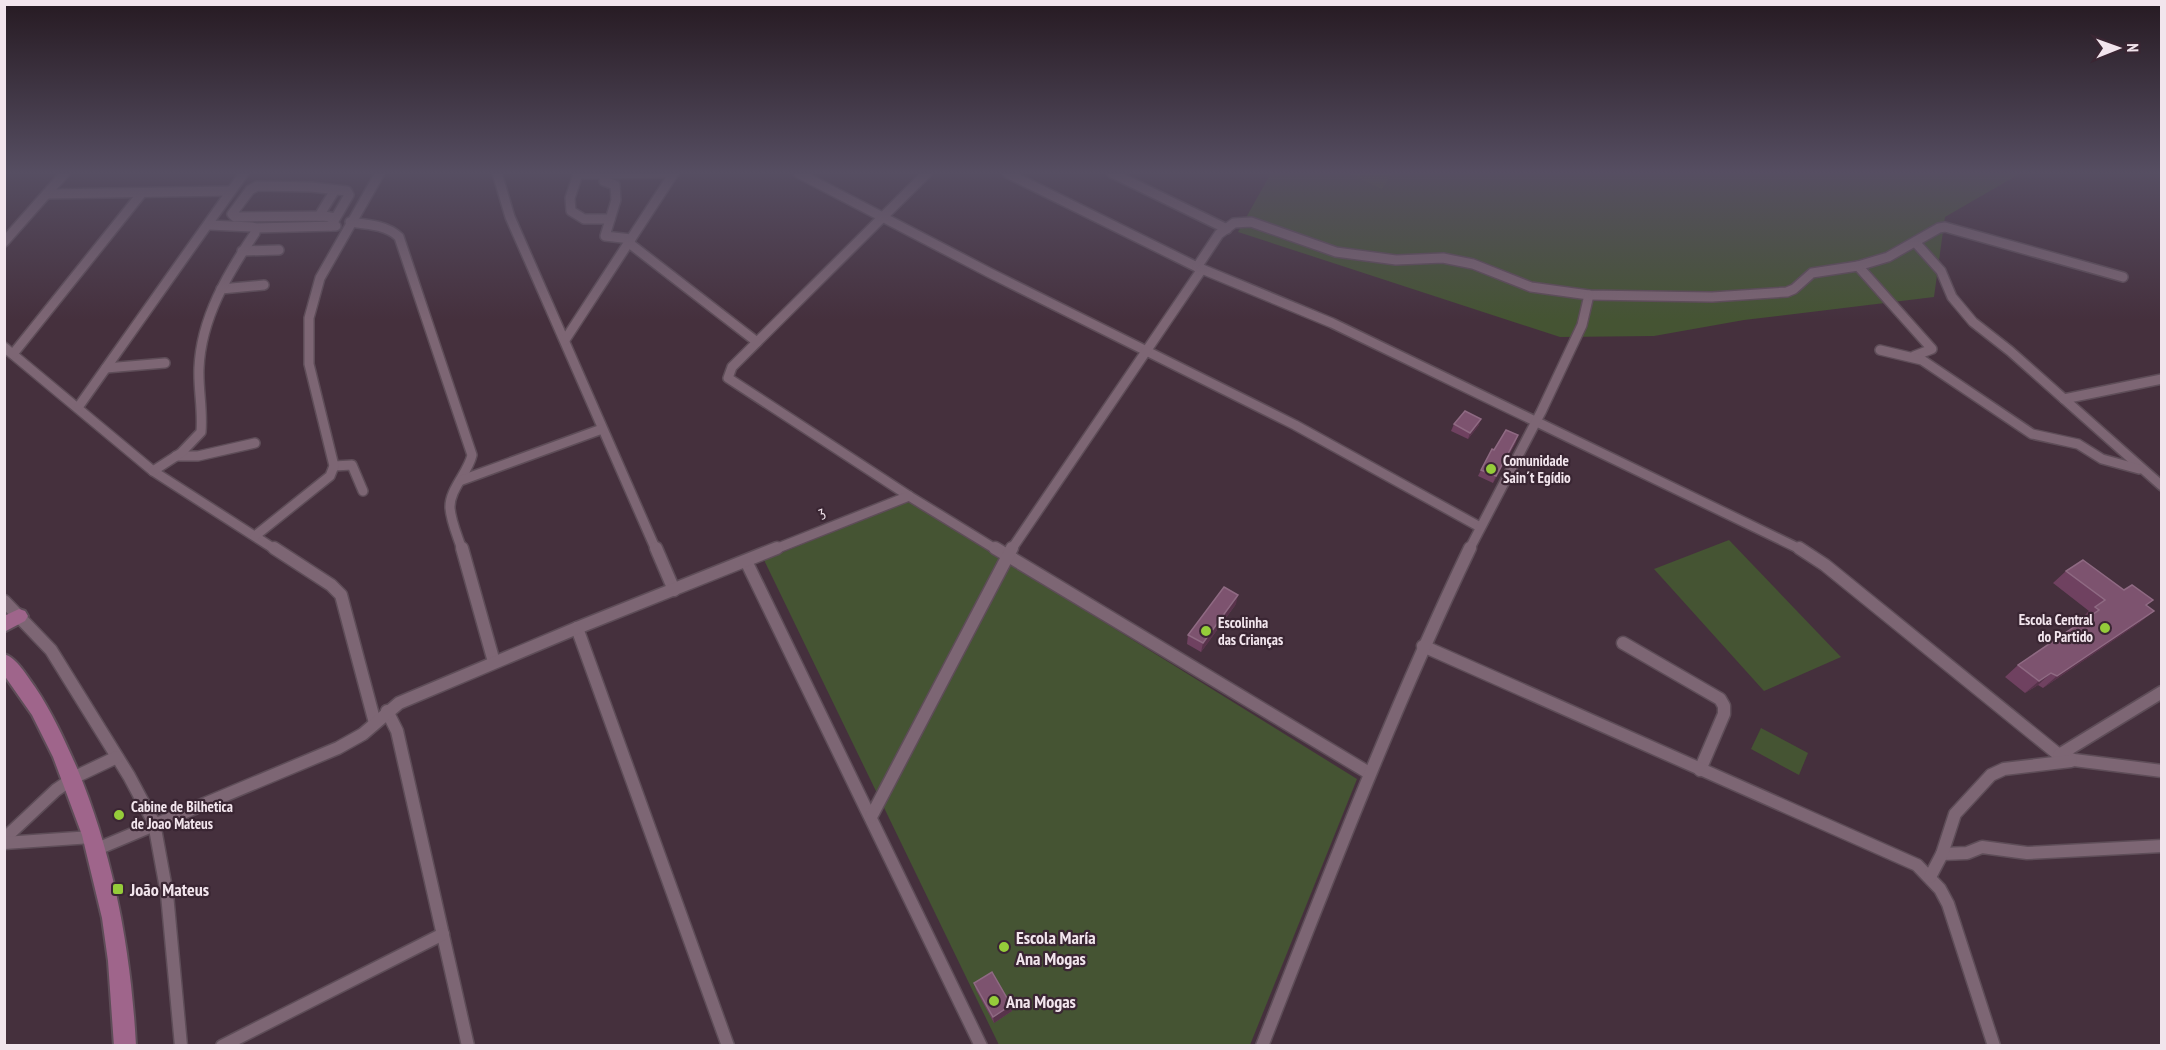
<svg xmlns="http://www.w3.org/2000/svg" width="2166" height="1050" viewBox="0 0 2166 1050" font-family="'PT Sans Narrow',sans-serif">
<rect width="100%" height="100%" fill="#45303d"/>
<g fill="#455433">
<path d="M 1271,173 L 2021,173 L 1945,217 L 1934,297 L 1744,320 L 1654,336 L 1560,337 L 1238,232 Z"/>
<path d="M 905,502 L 912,503 L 1357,779 L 1250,1045 L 999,1045 L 764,560 Z"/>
<path d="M 1729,540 L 1841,657 L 1764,691 L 1654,569 Z"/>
<path d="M 1761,728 L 1808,753 L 1799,775 L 1751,749 Z"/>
</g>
<path fill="#4b612d" d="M 1348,173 L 1392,173 L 1382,189 Z"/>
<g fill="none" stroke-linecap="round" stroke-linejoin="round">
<defs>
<g id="street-far1">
<path d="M 497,173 L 510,217 L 656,550"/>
<path d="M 798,173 L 990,273 L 1295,425 L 1480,527"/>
<path d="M 927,173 L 732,367 L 728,378 L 909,496 L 997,550"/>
<path d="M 1007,173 L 1197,267 L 1332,323 L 1802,550"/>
<path d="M 1112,173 L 1227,229"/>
<path d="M 604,174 L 578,174 L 570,198 L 571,211 L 584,219 L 610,219"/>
<path d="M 47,194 L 230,191"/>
<path d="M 319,216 L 335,190"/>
<path d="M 350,222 C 366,224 387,225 399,237 L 472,455 C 468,473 449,490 450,508 C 451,522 458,537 462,550"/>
<path d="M 331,226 L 349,195 L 347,191 L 311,187 L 257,186 L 250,190 L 232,214 L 235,217 L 324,216 L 335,218"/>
<path d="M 255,228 L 336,226"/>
<path d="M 631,239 L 605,236 L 616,200 L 615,185 L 604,181 L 604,174 L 670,173"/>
<path d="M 4,242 L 65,173"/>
<path d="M 1915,242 L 1941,271 L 1952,297 L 1973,322 L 2010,351 L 2162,486"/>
<path d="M 629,243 L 757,342"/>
<path d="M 242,251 L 279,250"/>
<path d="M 1858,266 L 1932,349 L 1914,356"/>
<path d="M 1197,267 L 1219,234 L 1234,223 L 1251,222 L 1336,252 L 1396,260 L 1443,258 L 1473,264 L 1531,287 L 1589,295 L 1712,297 L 1787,292 L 1794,289 L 1812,273 L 1858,266 L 1888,257 L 1939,228 L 1945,227 L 2123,277"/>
<path d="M 221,289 L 264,285"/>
<path d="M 565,340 L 674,173"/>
<path d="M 4,347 L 153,471 L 276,550"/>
<path d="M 1880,350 L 1922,360 L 2032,434 L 2078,444 L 2102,459 L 2139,469"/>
<path d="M 13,354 L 142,193"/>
<path d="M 106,368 L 165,363"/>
<path d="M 2064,399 L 2162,379"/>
<path d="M 79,406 L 244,173"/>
<path d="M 176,456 L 198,456 L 255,443"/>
<path d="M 334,466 L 352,465 L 363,491"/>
<path d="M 153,471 L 181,453 L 201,432 C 203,410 198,389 199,368 C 201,318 228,273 255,233 L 255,228 L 252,227 L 209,225"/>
<path d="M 462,480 L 602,429"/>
<path d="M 255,536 L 330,476 L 334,466 L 309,364 L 309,318 L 320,278 L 380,173"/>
<path d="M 773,550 L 909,496"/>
<path d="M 1011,550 L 1202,269"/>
<path d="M 1469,550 L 1541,412 L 1582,325 L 1589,295"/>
</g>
<g id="street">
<path d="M 274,548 L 331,585 L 341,595 L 375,723"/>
<path d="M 462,548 L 494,662"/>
<path d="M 656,548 L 674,590"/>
<path d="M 995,548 L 1369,773"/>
<path d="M 1799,548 L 1825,565 L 2059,755 L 2074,760 L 2162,771"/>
<path d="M 746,561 L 981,1046"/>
<path d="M 4,601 L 51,650 L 129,776 L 154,823 L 167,894 L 181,1046"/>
<path d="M 577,628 L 728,1046"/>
<path d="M 1623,643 L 1720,699 L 1724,706 L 1724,714 L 1700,770"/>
<path d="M 1423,646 L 1917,865 L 1940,889 L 1948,904 L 1994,1046"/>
<path d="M 387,711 L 397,731 L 468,1046"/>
<path d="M 2059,755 L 2162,692"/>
<path d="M 871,817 L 1012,548"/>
<path d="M 4,839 L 56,790 L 75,777 L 117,757"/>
<path d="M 4,843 L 92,837"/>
<path d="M 97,849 L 338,748 L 363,734 L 399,703 L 577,628 L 777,548"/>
<path d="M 1942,854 L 1967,853 L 1982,847 L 2027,853 L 2162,846"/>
<path d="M 1930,877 L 1942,854 L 1955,814 L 1991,775 L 2004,769 L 2071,761"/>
<path d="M 222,1046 L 443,934"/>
<path d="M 1262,1046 C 1328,878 1392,711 1470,548"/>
</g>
<g id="primary">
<path d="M 19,609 L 25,611 L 28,616 L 25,621 L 4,632 L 4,616 Z"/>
<path d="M 4,654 C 17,658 27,676 35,687 C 52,712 65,741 77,768 C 114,857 131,950 136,1046 L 114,1046 L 108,961 L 102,918 L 82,835 L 53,757 L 32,715 L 4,675 Z"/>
</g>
</defs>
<use href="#street-far1" stroke="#5e4d58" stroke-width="12"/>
<use href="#street" stroke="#5e4d58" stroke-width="15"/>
<use href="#primary" stroke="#5e4d58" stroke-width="4"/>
<use href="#street-far1" stroke="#7d6674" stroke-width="9"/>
<use href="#street" stroke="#7d6674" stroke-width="12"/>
<use href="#primary" fill="#9f658b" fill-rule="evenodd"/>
</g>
<g fill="#6f4160">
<path d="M 1454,424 L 1479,425 L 1468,439 L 1451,431 Z"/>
<path d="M 1516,442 L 1493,483 L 1478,476 L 1481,470 L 1494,450 Z"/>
<path d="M 2066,571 L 2124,590 L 2154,611 L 2139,623 L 2043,688 L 2038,685 L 2025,693 L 2005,677 L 2018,665 L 2083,621 L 2081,619 L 2089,611 L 2053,583 Z"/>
<path d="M 1236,604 L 1201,652 L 1187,644 L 1188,635 Z"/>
<path d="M 974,983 L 1012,1011 L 994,1023 L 976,990 Z"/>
</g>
<g fill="#58334b">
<path d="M 1481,419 L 1479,425 L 1468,439 L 1470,433 Z"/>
<path d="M 1518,435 L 1516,442 L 1493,483 L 1496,476 Z"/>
<path d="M 1238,595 L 1236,604 L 1201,652 L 1203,643 Z"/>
<path d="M 2154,611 L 2139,623 L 2043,688 L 2057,676 Z"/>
<path d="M 2051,673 L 2038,685 L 2025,693 L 2039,681 Z"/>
<path d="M 1011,1005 L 1012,1011 L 994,1023 L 993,1017 Z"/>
</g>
<g fill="#7d536f" stroke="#8f6a83" stroke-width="1.5">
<path d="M 1465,411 L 1481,419 L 1470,433 L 1454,424 Z"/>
<path d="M 1506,430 L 1518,435 L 1496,476 L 1481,470 L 1492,449 L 1494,450 Z"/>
<path d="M 2083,560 L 2124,590 L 2132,585 L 2153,600 L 2146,605 L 2154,611 L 2057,676 L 2051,673 L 2039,681 L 2018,665 L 2099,610 L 2095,607 L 2105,600 L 2066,571 Z"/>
<path d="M 1224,587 L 1238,595 L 1203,643 L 1188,635 Z"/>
<path d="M 992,972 L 1011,1005 L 993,1017 L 974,983 Z"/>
</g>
<linearGradient id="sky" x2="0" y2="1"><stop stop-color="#261a22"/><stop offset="0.54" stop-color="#564e62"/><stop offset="1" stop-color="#564e62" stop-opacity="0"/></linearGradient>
<rect width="2166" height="320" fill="url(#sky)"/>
<g fill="#95cc3a" stroke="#3a2633" stroke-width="2">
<circle cx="1491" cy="469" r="6"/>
<circle cx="2105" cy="628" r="6"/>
<circle cx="1206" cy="631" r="6"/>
<circle cx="119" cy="815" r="6"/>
<rect x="112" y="883" width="12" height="12" rx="3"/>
<circle cx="1004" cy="947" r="6"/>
<circle cx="994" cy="1001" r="6"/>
</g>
<g text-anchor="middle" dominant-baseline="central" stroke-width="4.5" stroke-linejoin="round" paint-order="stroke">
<g font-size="15" font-weight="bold" fill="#f2e5ed" stroke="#3a2633" text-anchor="start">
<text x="1503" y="460">Comunidade<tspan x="1503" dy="17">Sain´t Egídio</tspan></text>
<text x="2093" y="619" text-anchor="end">Escola Central<tspan x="2093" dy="17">do Partido</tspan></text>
<text x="1218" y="622">Escolinha<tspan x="1218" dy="17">das Crianças</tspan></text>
<text x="131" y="806">Cabine de Bilhetica<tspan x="131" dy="17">de Joao Mateus</tspan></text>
</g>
<g font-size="15" fill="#f2e5ed" stroke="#3a2633">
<text transform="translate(822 514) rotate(-22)">3</text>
</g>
<g font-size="18" font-weight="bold" fill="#f2e5ed" stroke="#3a2633" text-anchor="start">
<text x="130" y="889">João Mateus</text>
<text x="1016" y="937">Escola María<tspan x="1016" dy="21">Ana Mogas</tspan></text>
<text x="1006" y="1001">Ana Mogas</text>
</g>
</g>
<rect width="2166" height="1050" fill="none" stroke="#f2e5ed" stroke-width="12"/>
<g transform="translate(2118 48) rotate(89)" stroke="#3a2633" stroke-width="4.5" paint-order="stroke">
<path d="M0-4.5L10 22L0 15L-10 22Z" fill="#f2e5ed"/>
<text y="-9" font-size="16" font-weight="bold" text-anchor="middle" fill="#f2e5ed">N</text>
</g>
</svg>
